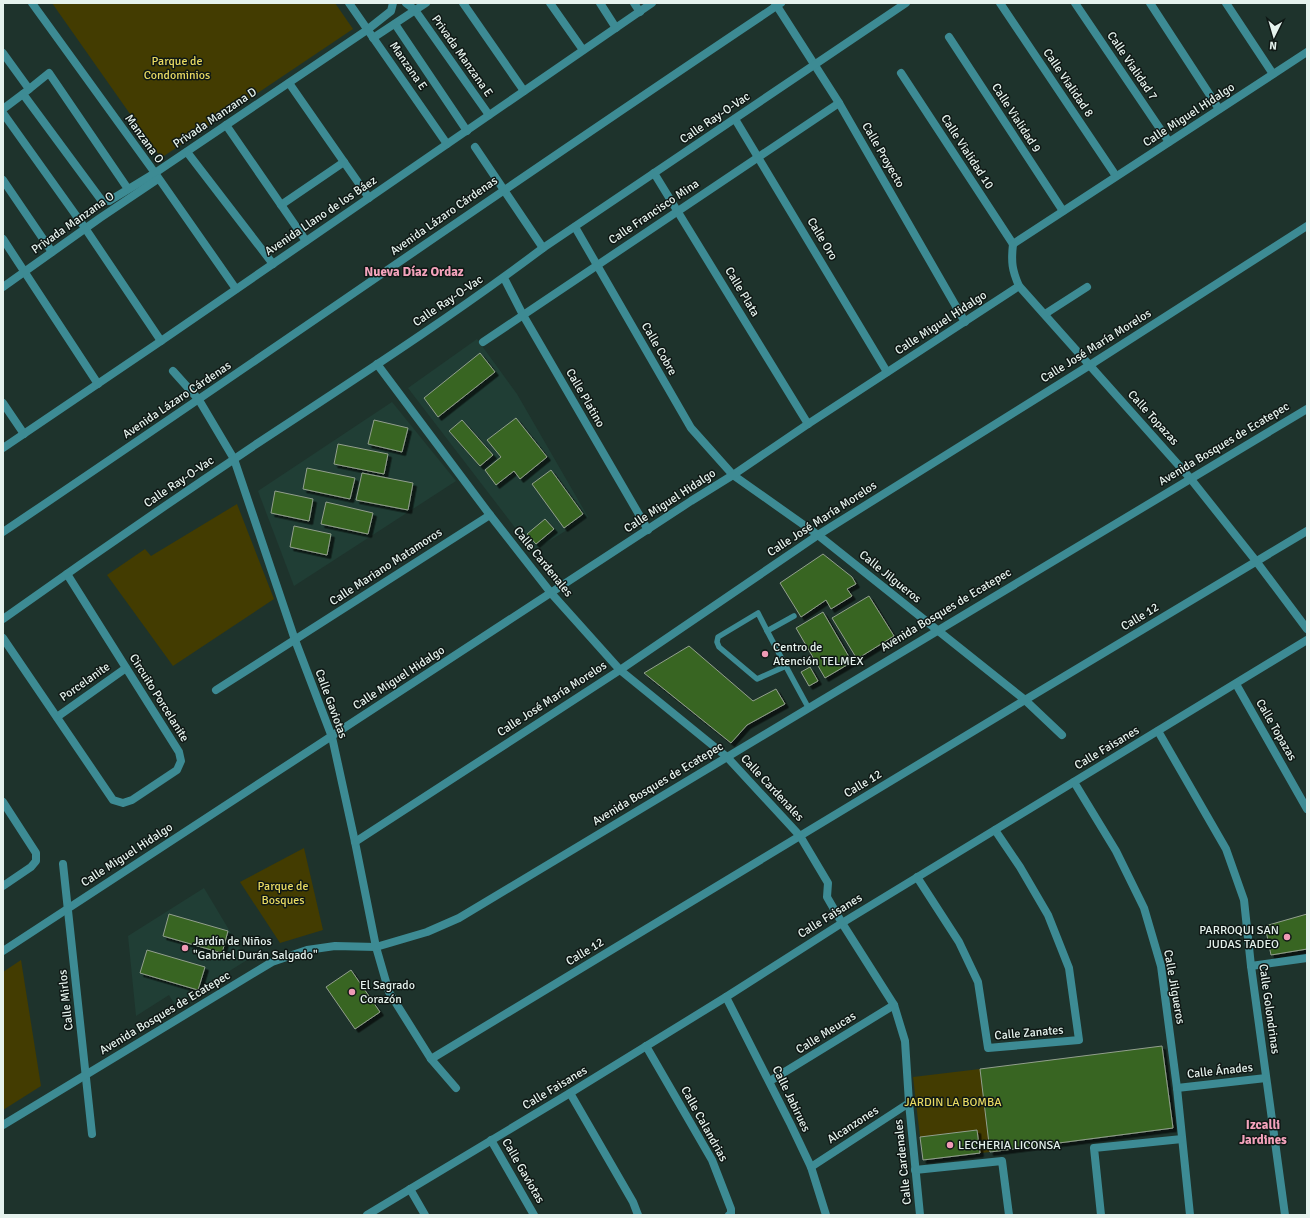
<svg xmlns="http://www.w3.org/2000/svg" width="1310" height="1218" viewBox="0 0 1310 1218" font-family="Signika,sans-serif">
<defs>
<filter id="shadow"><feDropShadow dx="3.5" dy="3.5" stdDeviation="0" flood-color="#0009"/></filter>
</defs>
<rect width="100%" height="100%" fill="#1e332c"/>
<g fill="#203e35">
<path d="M 477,339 L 517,394 L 588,517 L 533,551 L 408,388 Z"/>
<path d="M 392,402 L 456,481 L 294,586 L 258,491 Z"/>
<path d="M 204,888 L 247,960 L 175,1005 L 169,995 L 136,1016 L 128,936 Z"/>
</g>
<g fill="#433c01">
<path d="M 52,3 L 335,3 L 353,29 L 161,158 Z"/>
<path d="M 237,504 L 274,599 L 173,666 L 107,575 L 145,549 L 151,556 Z"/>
<path d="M 304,848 L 323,930 L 280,943 L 240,882 Z"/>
<path d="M 21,960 L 41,1086 L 3,1110 L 3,972 Z"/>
<path d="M 980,1069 L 990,1152 L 980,1153 L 977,1130 L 920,1137 L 913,1077 Z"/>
</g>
<g fill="#376520" stroke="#929f8d" filter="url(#shadow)">
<path d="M 480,353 L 495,372 L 438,417 L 424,398 Z"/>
<path d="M 516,418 L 547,457 L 520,479 L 514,471 L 496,485 L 485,470 L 501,457 L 487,440 Z"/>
<path d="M 374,420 L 408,428 L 402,452 L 368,444 Z"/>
<path d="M 462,420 L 493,455 L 480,466 L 449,431 Z"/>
<path d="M 338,444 L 388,454 L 384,474 L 334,464 Z"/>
<path d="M 307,468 L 355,478 L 350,499 L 303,489 Z"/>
<path d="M 551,470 L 583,514 L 564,528 L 532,484 Z"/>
<path d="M 362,473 L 413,483 L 408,510 L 356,500 Z"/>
<path d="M 275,491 L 313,499 L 309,521 L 271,513 Z"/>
<path d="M 326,502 L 373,513 L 368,534 L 321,524 Z"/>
<path d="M 545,519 L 554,529 L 536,544 L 527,534 Z"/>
<path d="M 294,526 L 331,534 L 327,555 L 290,547 Z"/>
<path d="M 823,554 L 852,577 L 856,584 L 847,589 L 852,596 L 831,609 L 826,600 L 801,617 L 780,583 Z"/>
<path d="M 869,596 L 894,636 L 857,659 L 832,618 Z"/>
<path d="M 823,612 L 852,662 L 825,678 L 796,628 Z"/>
<path d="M 689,646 L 753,701 L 776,689 L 785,704 L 747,725 L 731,743 L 644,673 Z"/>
<path d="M 810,667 L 818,681 L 809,686 L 801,672 Z"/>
<path d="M 169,914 L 228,931 L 222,953 L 163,936 Z"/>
<path d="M 1307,914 L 1307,949 L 1271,955 L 1265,926 Z"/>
<path d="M 147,950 L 205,967 L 198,990 L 140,973 Z"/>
<path d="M 351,970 L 380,1012 L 355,1029 L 326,987 Z"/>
<path d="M 1162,1046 L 1173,1128 L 990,1152 L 980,1069 Z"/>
<path d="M 977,1130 L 980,1153 L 923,1160 L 920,1137 Z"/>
</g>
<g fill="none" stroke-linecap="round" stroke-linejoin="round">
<g stroke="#3d8b94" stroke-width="5.5">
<path d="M 767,631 L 794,616"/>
<path d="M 786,666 L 757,679 L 719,647 L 717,642 L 718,637 L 758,613 C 774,645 791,676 808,707"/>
</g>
<g stroke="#3d8b94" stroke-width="8">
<path d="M 32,3 L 155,173 L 236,289"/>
<path d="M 349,3 L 447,144"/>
<path d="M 406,3 L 415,10 L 489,115"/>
<path d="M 463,3 L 524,91"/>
<path d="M 550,3 L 583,50"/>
<path d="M 600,3 L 616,28"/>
<path d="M 634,3 L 640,12"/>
<path d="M 775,3 L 839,103 L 965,322"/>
<path d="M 1000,3 L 1116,176"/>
<path d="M 1075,3 L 1169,142"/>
<path d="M 1150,3 L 1219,109"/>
<path d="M 1226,3 L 1273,74"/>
<path d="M 395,24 L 467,131"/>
<path d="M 949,37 L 1063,211"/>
<path d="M 373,38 L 426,3"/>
<path d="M 3,53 L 29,89"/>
<path d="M 901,73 L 1013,244"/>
<path d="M 289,83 L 369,198"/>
<path d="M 3,109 L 23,94"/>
<path d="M 3,113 L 85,228 L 161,341"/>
<path d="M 735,119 L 887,372"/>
<path d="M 226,125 L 306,241"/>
<path d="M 475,147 L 543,248"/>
<path d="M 187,152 L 273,264"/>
<path d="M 654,173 L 808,424"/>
<path d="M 3,180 L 52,252"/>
<path d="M 128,189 L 49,73 L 23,94 L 102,201 L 109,201 L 155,173 L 367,30 L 391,11 L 393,3"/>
<path d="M 281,205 L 344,162"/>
<path d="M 575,227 L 691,428 L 733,475 L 818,535 L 1025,700 L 1062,735"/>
<path d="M 3,239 L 98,384"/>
<path d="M 1013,244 C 1011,262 1012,270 1019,286 L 1190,478 L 1256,561 L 1307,629"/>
<path d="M 1013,244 L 1307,52"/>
<path d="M 504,278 L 523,315 L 648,530"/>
<path d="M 3,287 L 100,218 L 158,179"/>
<path d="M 1045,314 L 1087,287"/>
<path d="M 483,342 L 839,103"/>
<path d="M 377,364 L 490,515 L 551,593 L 620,670 L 727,757 L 800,836 L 828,883 L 827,897 L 842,923 L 894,1005 L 905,1041 L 909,1103 L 920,1215"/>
<path d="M 173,371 L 199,400 L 234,459 L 295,640 L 332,737 L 355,842 L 376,947 L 389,992 L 431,1059 L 456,1088"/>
<path d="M 3,403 L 24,434"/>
<path d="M 3,448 L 161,341 L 652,3"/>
<path d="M 3,532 C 263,357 520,177 781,3"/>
<path d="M 3,619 C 86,560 170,502 255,445 C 352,381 450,318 543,248 L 906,3"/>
<path d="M 3,638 L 113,800 L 123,803 L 132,800 L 177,770 L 181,761 L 179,752 L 67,574"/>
<path d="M 1236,684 L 1307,809"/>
<path d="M 216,690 L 490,515"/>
<path d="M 57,717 L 126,668"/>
<path d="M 1158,731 L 1226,849 L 1244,900 L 1251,966 L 1285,1215"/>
<path d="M 1074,782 L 1116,851 L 1144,908 L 1161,966 L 1177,1088 L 1190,1215"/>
<path d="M 3,802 L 36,853 L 36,861 L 31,867 L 3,886"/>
<path d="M 355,842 L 620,670 L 818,535 L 1090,365 L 1307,226"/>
<path d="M 63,864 L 92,1134"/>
<path d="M 917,877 L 959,942 L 978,982 L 988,1048 L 1079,1040 L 1069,968 L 1048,915 L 1020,867 L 995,830"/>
<path d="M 3,951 L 691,501 L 733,475 L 808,424 L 1019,286"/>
<path d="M 1251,966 L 1307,958"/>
<path d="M 726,997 L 791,1125 L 811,1167 L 826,1215"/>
<path d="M 646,1046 L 712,1160 L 731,1209 L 731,1214 L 729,1215"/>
<path d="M 431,1059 L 1025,700 L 1307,531"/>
<path d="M 770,1081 L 894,1005"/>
<path d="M 1177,1088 L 1266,1078"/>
<path d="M 570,1093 L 633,1202 L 638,1215"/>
<path d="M 3,1125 L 272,962 L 307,950 L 335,946 L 376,947 L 427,932 L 459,918 L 1307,409"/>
<path d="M 491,1140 L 534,1215"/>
<path d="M 811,1167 L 909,1103"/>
<path d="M 915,1170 L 1002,1161 L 1009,1215"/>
<path d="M 410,1189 L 425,1215"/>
<path d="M 367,1215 L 570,1093 L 726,997 L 842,923 L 1307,640"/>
<path d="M 1101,1215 L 1094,1148 L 1182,1139"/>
</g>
</g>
<g fill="#f09ab5" stroke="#0f1815" stroke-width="1.5">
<circle cx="765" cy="654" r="4"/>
<circle cx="1287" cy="937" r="4"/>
<circle cx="185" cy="948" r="4"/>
<circle cx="352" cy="992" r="4"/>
<circle cx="950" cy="1145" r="4"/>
</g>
<g text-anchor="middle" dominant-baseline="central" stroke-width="3" stroke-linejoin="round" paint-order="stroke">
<g font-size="12" fill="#e5f2ed" stroke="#0f1815">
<text transform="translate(462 56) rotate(55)">Privada Manzana E</text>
<text transform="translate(408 66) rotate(55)">Manzana E</text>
<text transform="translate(1132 66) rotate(56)">Calle Vialidad 7</text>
<text transform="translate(1068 83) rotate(56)">Calle Vialidad 8</text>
<text transform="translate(1189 115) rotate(-33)">Calle Miguel Hidalgo</text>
<text transform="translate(215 118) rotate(-34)">Privada Manzana D</text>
<text transform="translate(715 118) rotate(-34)">Calle Ray-O-Vac</text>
<text transform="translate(1016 118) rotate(57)">Calle Vialidad 9</text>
<text transform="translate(144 139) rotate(54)">Manzana O</text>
<text transform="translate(967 152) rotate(57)">Calle Vialidad 10</text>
<text transform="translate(883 155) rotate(60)">Calle Proyecto</text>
<text transform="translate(654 212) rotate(-34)">Calle Francisco Mina</text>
<text transform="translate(321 216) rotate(-34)">Avenida Llano de los Báez</text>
<text transform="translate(444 216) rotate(-35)">Avenida Lázaro Cárdenas</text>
<text transform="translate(73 223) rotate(-35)">Privada Manzana O</text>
<text transform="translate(822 239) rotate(59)">Calle Oro</text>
<text transform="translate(742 292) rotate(59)">Calle Plata</text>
<text transform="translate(448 301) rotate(-34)">Calle Ray-O-Vac</text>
<text transform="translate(941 323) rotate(-33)">Calle Miguel Hidalgo</text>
<text transform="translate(1096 346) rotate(-32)">Calle José María Morelos</text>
<text transform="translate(659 349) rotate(60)">Calle Cobre</text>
<text transform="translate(585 398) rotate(60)">Calle Platino</text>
<text transform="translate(177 400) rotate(-34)">Avenida Lázaro Cárdenas</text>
<text transform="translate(1153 418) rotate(48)">Calle Topazas</text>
<text transform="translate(1224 444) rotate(-31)">Avenida Bosques de Ecatepec</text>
<text transform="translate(179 482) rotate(-34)">Calle Ray-O-Vac</text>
<text transform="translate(670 501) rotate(-33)">Calle Miguel Hidalgo</text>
<text transform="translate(822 519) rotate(-33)">Calle José María Morelos</text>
<text transform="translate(543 562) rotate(51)">Calle Cardenales</text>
<text transform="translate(386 567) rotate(-33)">Calle Mariano Matamoros</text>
<text transform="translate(890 577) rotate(39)">Calle Jilgueros</text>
<text transform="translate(946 610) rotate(-31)">Avenida Bosques de Ecatepec</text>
<text transform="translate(1140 617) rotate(-31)">Calle 12</text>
<text transform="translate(399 678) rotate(-33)">Calle Miguel Hidalgo</text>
<text transform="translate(85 682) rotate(-35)">Porcelanite</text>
<text transform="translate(159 698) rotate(58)">Circuito Porcelanite</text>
<text transform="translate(552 699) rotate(-33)">Calle José María Morelos</text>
<text transform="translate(331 704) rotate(70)">Calle Gaviotas</text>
<text transform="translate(1276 730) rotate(60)">Calle Topazas</text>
<text transform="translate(1107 748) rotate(-31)">Calle Faisanes</text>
<text transform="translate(658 784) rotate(-31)">Avenida Bosques de Ecatepec</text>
<text transform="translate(863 784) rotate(-31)">Calle 12</text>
<text transform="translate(772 788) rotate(47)">Calle Cardenales</text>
<text transform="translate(127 855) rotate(-33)">Calle Miguel Hidalgo</text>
<text transform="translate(830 916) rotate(-32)">Calle Faisanes</text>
<text transform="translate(585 952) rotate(-31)">Calle 12</text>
<text transform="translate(1174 987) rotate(80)">Calle Jilgueros</text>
<text transform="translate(66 1000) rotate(-96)">Calle Mirlos</text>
<text transform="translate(1269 1009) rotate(82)">Calle Golondrinas</text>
<text transform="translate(165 1013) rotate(-31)">Avenida Bosques de Ecatepec</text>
<text transform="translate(826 1033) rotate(-32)">Calle Meucas</text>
<text transform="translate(1029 1033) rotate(-5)">Calle Zanates</text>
<text transform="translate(1220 1071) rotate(-6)">Calle Ánades</text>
<text transform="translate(555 1088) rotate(-31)">Calle Faisanes</text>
<text transform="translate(791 1099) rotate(64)">Calle Jabirues</text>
<text transform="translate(704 1124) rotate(61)">Calle Calandrias</text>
<text transform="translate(853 1125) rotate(-33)">Alcanzones</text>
<text transform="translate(903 1162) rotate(-96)">Calle Cardenales</text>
<text transform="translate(523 1171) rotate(60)">Calle Gaviotas</text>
</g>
<g font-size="12" fill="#e9da62" stroke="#0f1815">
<text x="177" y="61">Parque de<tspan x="177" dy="14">Condominios</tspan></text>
<text x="283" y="886">Parque de<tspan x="283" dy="14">Bosques</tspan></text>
<text x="953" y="1102">JARDIN LA BOMBA</text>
</g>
<g font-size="12" fill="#e5f2ed" stroke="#0f1815" text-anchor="start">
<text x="773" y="647">Centro de<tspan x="773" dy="14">Atención TELMEX</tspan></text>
<text x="1279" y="930" text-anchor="end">PARROQUI SAN<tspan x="1279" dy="14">JUDAS TADEO</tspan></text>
<text x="193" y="941">Jardín de Niños<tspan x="193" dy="14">"Gabriel Durán Salgado"</tspan></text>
<text x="360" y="985">El Sagrado<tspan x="360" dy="14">Corazón</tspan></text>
<text x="958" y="1145">LECHERIA LICONSA</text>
</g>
<g font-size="13" font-weight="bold" fill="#f4a3bc" stroke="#0f1815">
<text x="414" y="272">Nueva Díaz Ordaz</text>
<text x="1263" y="1125">Izcalli<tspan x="1263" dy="15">Jardines</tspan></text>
</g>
</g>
<rect width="1310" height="1218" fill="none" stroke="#e5f2ed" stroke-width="8"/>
<g transform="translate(1274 36) rotate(185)" stroke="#0f1815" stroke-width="3" paint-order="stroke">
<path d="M0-3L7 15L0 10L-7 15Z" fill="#e5f2ed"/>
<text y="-6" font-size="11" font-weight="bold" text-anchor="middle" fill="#e5f2ed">N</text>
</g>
</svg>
